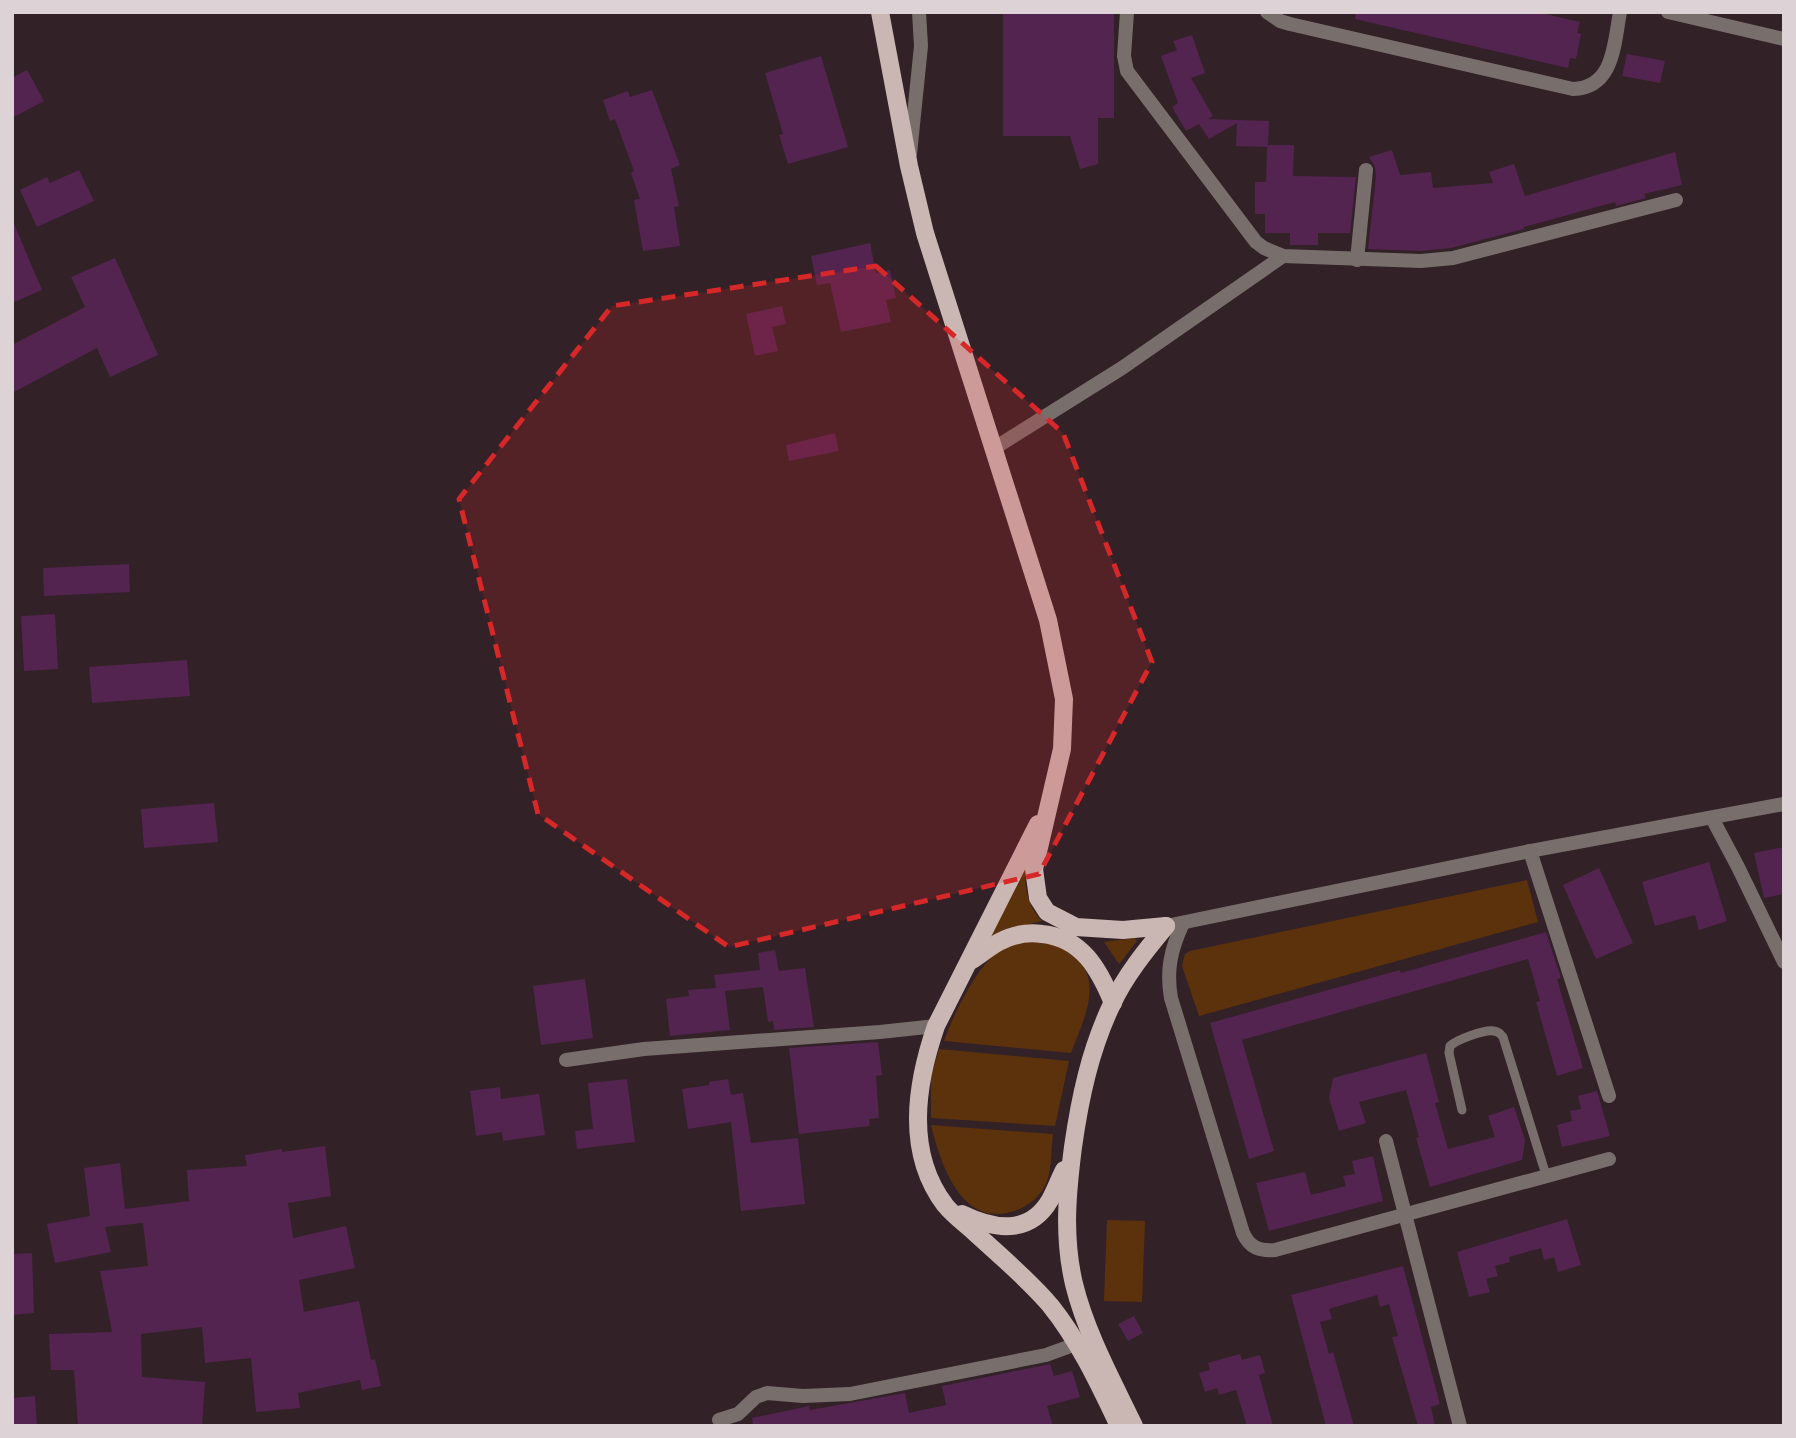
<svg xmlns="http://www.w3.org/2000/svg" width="1796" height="1438" viewBox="0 0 1796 1438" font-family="'Sofia Sans Condensed',sans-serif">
<rect width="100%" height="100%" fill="#322126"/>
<g fill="#5b320c">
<path d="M 1028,863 C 1022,883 1027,906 1042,921 L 1005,930 L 987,942 Z"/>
<path d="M 1527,880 L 1538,922 L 1199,1016 L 1182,966 L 1185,954 L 1190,951 Z"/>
<path d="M 1135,938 L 1137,941 L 1119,964 L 1104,942 Z"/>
<path d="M 1027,939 C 1038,941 1055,942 1064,948 C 1108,976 1085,1015 1071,1053 L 944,1041 C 953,1015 978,964 1001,949 C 1008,944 1018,942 1027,939 Z"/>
<path d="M 939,1049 L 1069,1061 L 1055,1126 L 931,1118 L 931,1077 Z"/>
<path d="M 931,1125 L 1053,1134 C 1051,1149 1052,1167 1047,1181 C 1042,1195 1030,1205 1017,1210 C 962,1231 941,1165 931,1125 Z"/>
<path d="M 1107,1220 L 1145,1221 L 1142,1302 L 1104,1301 Z"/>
</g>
<g fill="#532450">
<path d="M 1003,12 L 1114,12 L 1114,118 L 1098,118 L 1098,164 L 1080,169 L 1070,136 L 1003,136 Z"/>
<path d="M 1356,12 L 1537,12 L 1580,22 L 1577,33 L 1581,34 L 1576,59 L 1570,58 L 1568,68 L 1355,19 Z"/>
<path d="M 1192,35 L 1205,73 L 1191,78 L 1213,116 L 1208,119 L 1269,121 L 1268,145 L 1294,145 L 1293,176 L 1356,177 L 1350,233 L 1318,233 L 1318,245 L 1290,245 L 1290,233 L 1265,233 L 1265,214 L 1255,214 L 1255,182 L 1266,182 L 1267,147 L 1236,146 L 1237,123 L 1209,139 L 1199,124 L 1186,131 L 1172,107 L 1178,103 L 1161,56 L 1177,50 L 1173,41 Z"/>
<path d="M 1627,54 L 1665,61 L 1660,83 L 1622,76 Z"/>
<path d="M 821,56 L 848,147 L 788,164 L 779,135 L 783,134 L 765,73 Z"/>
<path d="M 27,70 L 44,101 L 12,118 L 12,78 Z"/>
<path d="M 652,90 L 680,165 L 671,169 L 679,206 L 674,207 L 680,246 L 643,251 L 634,200 L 640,199 L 631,173 L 634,171 L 615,119 L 610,121 L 603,100 L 628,91 L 630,97 Z"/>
<path d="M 1392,150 L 1400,175 L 1431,172 L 1433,188 L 1493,183 L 1489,172 L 1514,164 L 1525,196 L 1675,152 L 1682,185 L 1644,194 L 1646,198 L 1616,206 L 1615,202 L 1524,227 L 1524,229 L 1451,248 L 1421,251 L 1368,249 L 1376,177 L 1375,167 L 1369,157 Z"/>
<path d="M 79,170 L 94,201 L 37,227 L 20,190 L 47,177 L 50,183 Z"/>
<path d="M 12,219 L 42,290 L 12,303 Z"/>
<path d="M 870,243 L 876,273 L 890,270 L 896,298 L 886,300 L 891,322 L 841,332 L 830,283 L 817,285 L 811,256 Z"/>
<path d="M 115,258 L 158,355 L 110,377 L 97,348 L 12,393 L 12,345 L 85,307 L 71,277 Z"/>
<path d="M 782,306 L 786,324 L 772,327 L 778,351 L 755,356 L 746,314 Z"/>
<path d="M 835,433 L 839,451 L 789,461 L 786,445 Z"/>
<path d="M 129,564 L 130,592 L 44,596 L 43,568 Z"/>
<path d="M 55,614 L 58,669 L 24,671 L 21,616 Z"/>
<path d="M 187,660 L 190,696 L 92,703 L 89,667 Z"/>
<path d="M 214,803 L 218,842 L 144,848 L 141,809 Z"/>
<path d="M 1784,847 L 1784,894 L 1764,898 L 1754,853 Z"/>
<path d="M 1709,862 L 1727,921 L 1699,930 L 1695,915 L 1655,926 L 1642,882 Z"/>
<path d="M 1599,868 L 1633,943 L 1596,959 L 1563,885 Z"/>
<path d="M 1546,932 L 1561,978 L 1557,979 L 1583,1068 L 1557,1076 L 1536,1002 L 1540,1001 L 1528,959 L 1242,1040 L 1274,1151 L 1249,1159 L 1210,1023 L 1400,970 L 1401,973 Z"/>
<path d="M 775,950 L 779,971 L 805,968 L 814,1027 L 774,1030 L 773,1021 L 768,1022 L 763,987 L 725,991 L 730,1030 L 670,1036 L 666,999 L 689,996 L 688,990 L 716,988 L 714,975 L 760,970 L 758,953 Z"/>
<path d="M 585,979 L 593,1038 L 541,1045 L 533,986 Z"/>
<path d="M 878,1042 L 882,1075 L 876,1076 L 879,1118 L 869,1119 L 870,1126 L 799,1134 L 789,1048 Z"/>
<path d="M 1426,1053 L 1439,1102 L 1435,1103 L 1448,1149 L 1495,1137 L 1488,1116 L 1514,1107 L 1525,1140 L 1522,1160 L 1430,1187 L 1416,1138 L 1419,1137 L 1406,1090 L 1359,1102 L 1366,1123 L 1339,1131 L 1329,1098 L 1333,1078 Z"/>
<path d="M 627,1079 L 635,1142 L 577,1149 L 575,1131 L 593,1129 L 588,1083 Z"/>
<path d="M 728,1079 L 731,1095 L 743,1093 L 751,1143 L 798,1138 L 805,1204 L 741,1211 L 731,1122 L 688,1129 L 682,1089 L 709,1085 L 709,1082 Z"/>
<path d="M 500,1087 L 501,1099 L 539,1094 L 545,1135 L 503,1141 L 502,1132 L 476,1136 L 470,1091 Z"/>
<path d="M 1597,1091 L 1610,1136 L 1562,1147 L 1557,1125 L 1572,1121 L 1570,1111 L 1581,1109 L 1578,1096 Z"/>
<path d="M 325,1146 L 331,1196 L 288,1203 L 293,1238 L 346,1226 L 355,1268 L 299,1280 L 304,1312 L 359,1301 L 371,1360 L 375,1359 L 381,1386 L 362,1390 L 360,1380 L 298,1393 L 300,1408 L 256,1412 L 251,1358 L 205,1363 L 202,1327 L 141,1334 L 142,1377 L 205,1382 L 202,1426 L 78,1426 L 74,1370 L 51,1370 L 49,1334 L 112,1332 L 100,1271 L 148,1266 L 143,1223 L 105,1227 L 111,1252 L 55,1263 L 47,1224 L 90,1216 L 84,1168 L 120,1163 L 125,1209 L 189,1201 L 187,1170 L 247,1166 L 245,1155 L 282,1149 L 282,1152 Z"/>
<path d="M 1373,1156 L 1383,1201 L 1269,1231 L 1256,1183 L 1305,1172 L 1311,1195 L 1346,1186 L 1343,1176 L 1355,1174 L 1352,1161 Z"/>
<path d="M 1567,1219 L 1581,1265 L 1558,1272 L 1554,1257 L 1544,1260 L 1541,1248 L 1509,1257 L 1510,1262 L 1495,1266 L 1498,1276 L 1486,1279 L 1490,1292 L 1469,1297 L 1457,1252 Z"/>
<path d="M 32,1253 L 34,1313 L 12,1315 L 12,1254 Z"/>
<path d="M 1403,1266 L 1440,1404 L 1431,1407 L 1435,1426 L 1418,1426 L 1392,1337 L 1398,1336 L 1389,1304 L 1380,1307 L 1377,1295 L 1329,1309 L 1332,1319 L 1320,1322 L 1329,1354 L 1333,1352 L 1354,1426 L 1326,1426 L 1291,1295 Z"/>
<path d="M 1134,1316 L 1143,1333 L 1128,1341 L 1118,1324 Z"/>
<path d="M 1240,1354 L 1242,1360 L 1260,1355 L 1265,1373 L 1259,1375 L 1273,1426 L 1247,1426 L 1236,1390 L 1219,1395 L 1217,1388 L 1205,1392 L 1199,1373 L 1210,1370 L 1208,1363 Z"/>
<path d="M 1050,1364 L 1054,1376 L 1072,1371 L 1080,1397 L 1047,1406 L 1053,1426 L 753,1426 L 752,1418 L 809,1406 L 810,1410 L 905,1393 L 909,1413 L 946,1405 L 942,1386 Z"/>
<path d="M 35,1396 L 37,1426 L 12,1426 L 12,1398 Z"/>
</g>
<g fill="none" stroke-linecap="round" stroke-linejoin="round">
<path stroke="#786f6d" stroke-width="9" d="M 1462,1110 L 1449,1053 L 1450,1046 C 1456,1040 1485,1029 1494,1031 C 1500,1032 1500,1034 1503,1037 L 1546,1175"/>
<g stroke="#786f6d" stroke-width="14">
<path d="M 1127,12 L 1124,56 L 1127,71 L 1256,242 L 1264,248 L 1283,256 L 1421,261 L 1453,258 L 1676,200"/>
<path d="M 1267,12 L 1280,21 L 1290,24 L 1573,89 C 1614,88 1614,44 1620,12"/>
<path d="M 1668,12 L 1784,39"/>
<path d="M 910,154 L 921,46 L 919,12"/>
<path d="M 1357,260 L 1366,170"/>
<path d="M 993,449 L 1122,368 L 1283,256"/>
<path d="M 1712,818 L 1738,867 L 1784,962"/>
<path d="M 1530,851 L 1609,1096"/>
<path d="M 1183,923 C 1171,949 1166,970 1171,998 L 1243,1233 C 1250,1248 1259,1251 1275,1250 L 1609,1159"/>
<path d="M 566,1060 L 644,1049 L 880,1032 L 936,1026"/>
<path d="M 1386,1141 L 1460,1426"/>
<path d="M 719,1420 L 738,1414 L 756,1397 L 767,1393 L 803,1396 L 850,1394 L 1046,1355 L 1087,1340"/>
</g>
<path stroke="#786f6d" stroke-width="14" d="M 1166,926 L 1530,851 L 1784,804"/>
<g stroke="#cab7b4" stroke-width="18">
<path d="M 880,12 L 909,166 L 925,233 L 1048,620 L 1064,699 L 1062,749 L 1034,869 L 1038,898 L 1047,912 L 1076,927 L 1123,930 L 1166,926"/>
<path d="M 1038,824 L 936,1026 C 916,1084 905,1152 945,1205 C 953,1215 964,1223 973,1231 C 999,1255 1027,1278 1050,1305 C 1079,1341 1099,1384 1119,1426"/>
<path d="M 972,960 C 981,954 990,947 999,942 C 1012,935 1028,932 1042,934 C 1082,938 1099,969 1113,1003"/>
<path d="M 962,1214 C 993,1229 1029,1236 1050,1200 C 1055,1191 1059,1180 1064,1170"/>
<path d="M 1134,1426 C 1112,1380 1086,1333 1074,1284 C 1063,1237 1067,1194 1073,1147 C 1080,1098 1090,1050 1112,1004 C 1125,976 1146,950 1166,926"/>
</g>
</g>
<path fill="#d62828" fill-opacity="0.2" stroke="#d62828" stroke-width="5" stroke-dasharray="14 9" stroke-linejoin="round" d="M 876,266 L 1063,433 L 1152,662 L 1039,874 L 729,947 L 538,814 L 459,499 L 612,306 Z"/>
<rect width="1796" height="1438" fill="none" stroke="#ddd2d5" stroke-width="28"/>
</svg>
